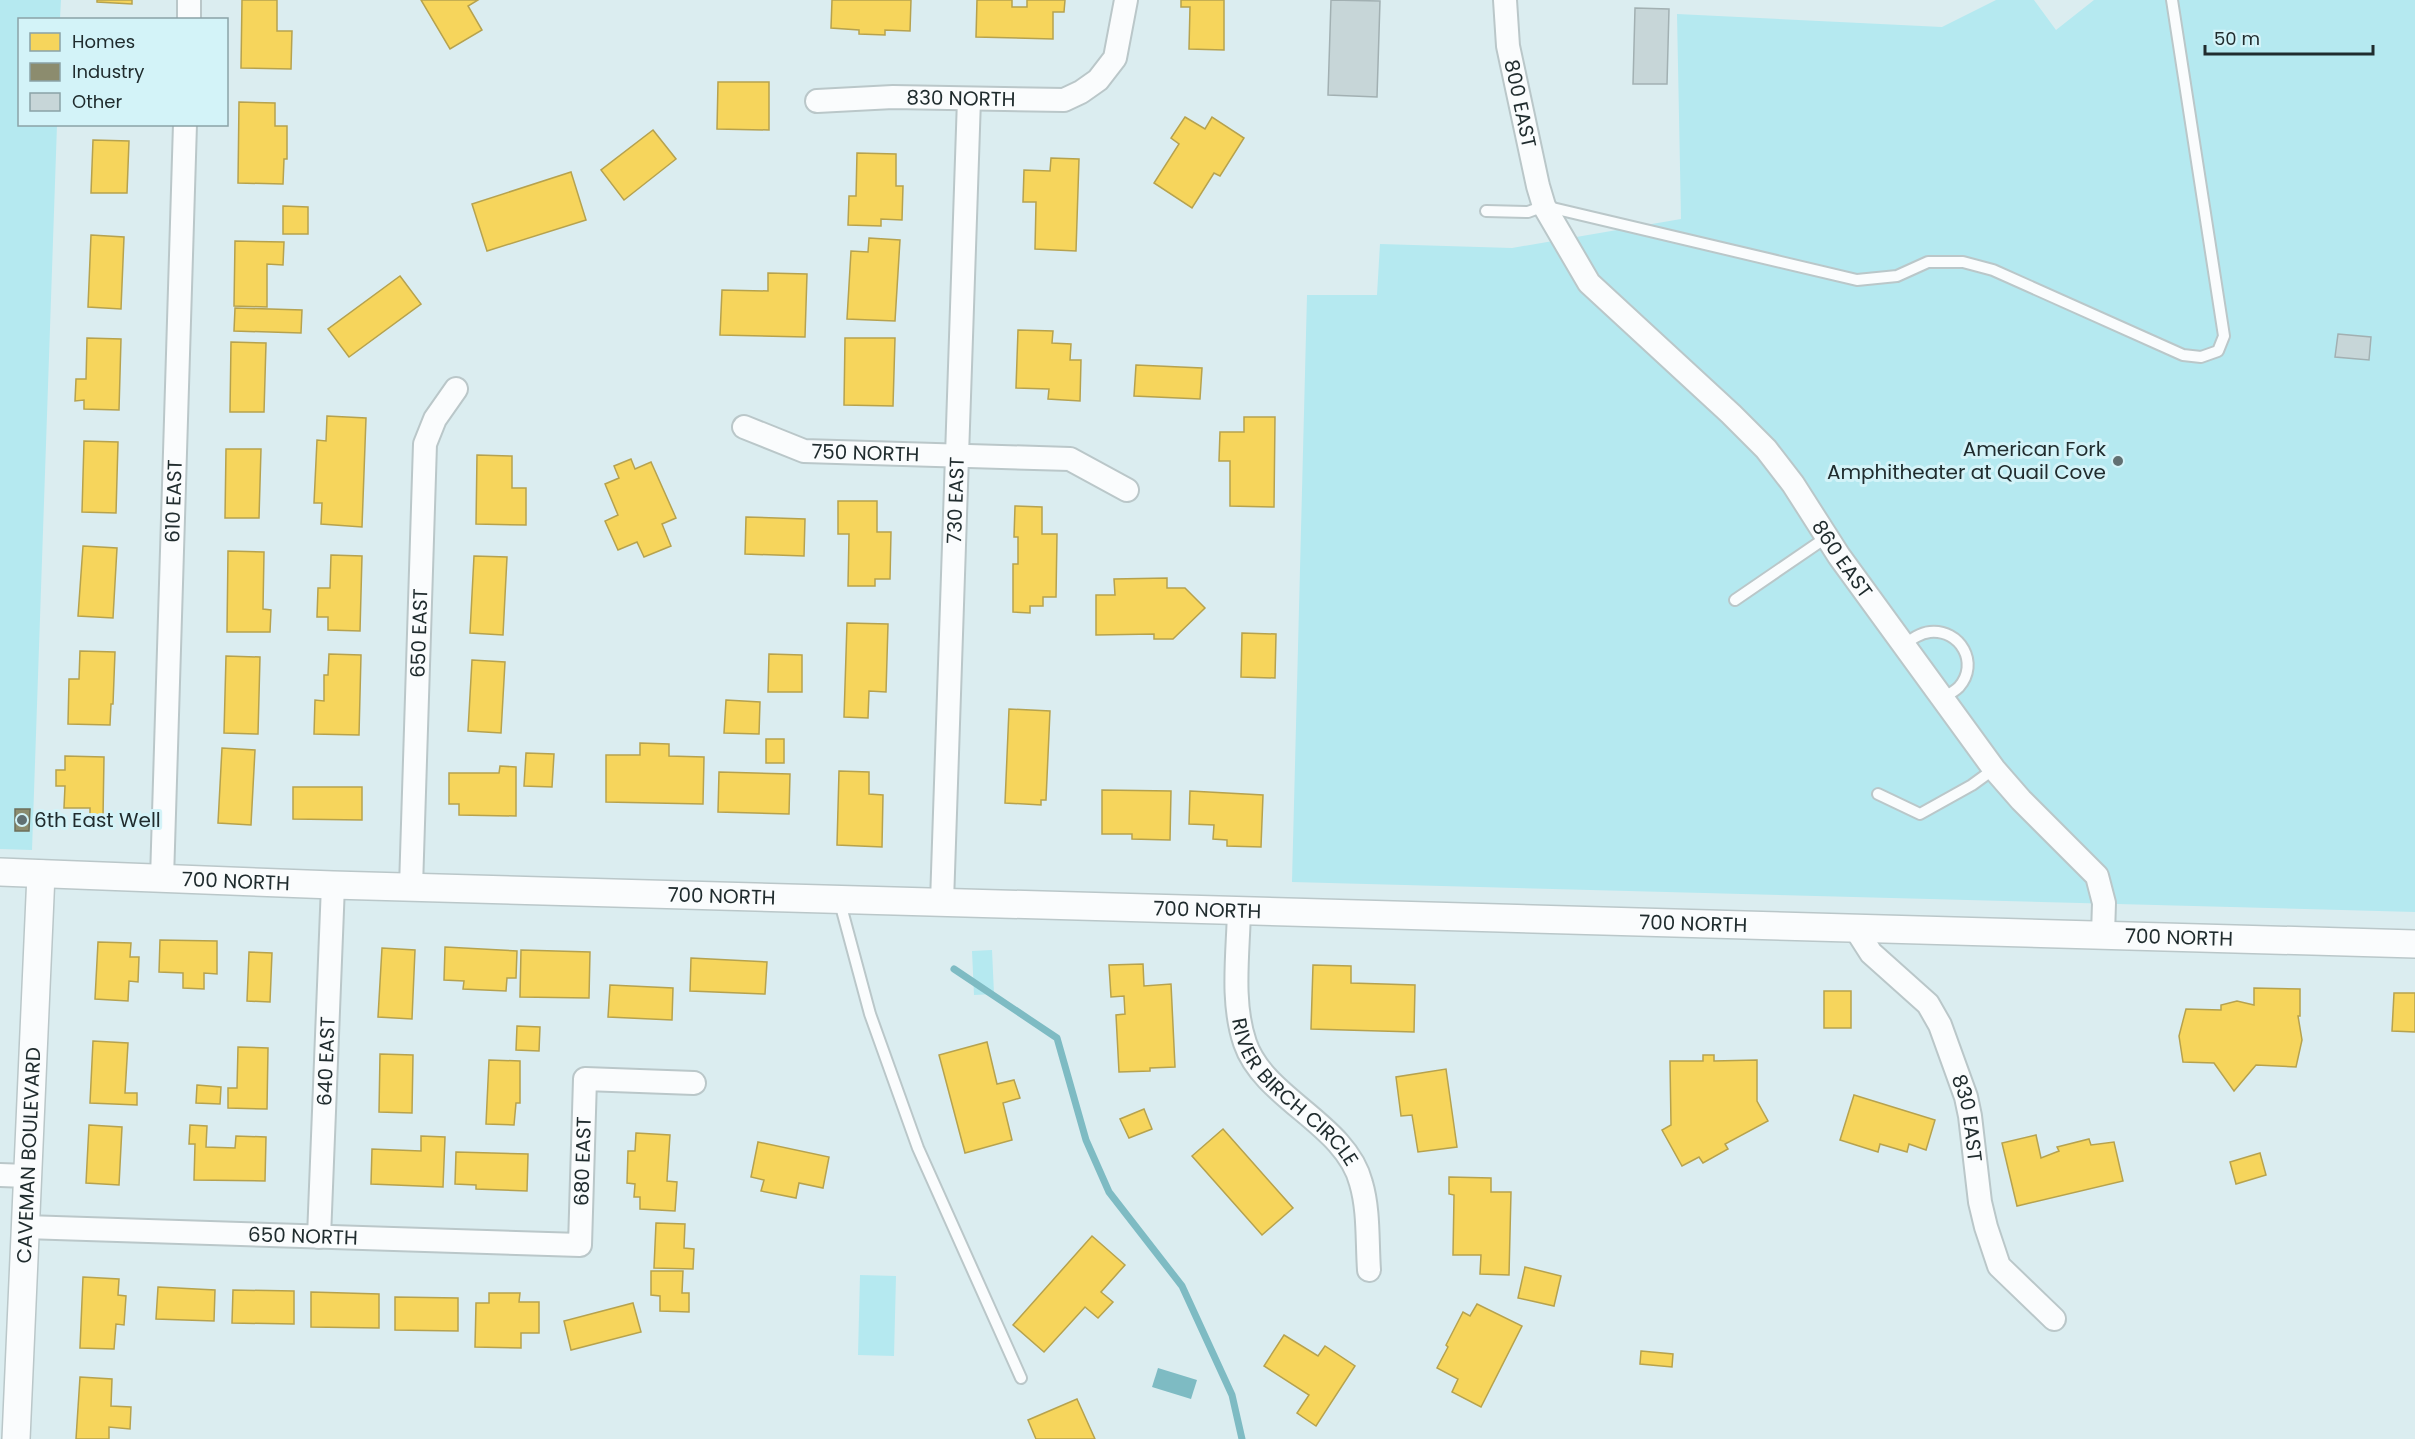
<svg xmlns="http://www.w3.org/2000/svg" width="2415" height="1439" viewBox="0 0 2415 1439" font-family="Poppins,sans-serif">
<rect width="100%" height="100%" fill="#dbedf0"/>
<g fill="#b5e9f0">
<path d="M 0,0 L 61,0 L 60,19 L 20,20 L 20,124 L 57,125 L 32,850 L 0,849 Z"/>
<path d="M 1996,0 L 2034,0 L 2056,30 L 2094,0 L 2415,0 L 2415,912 L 1292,882 L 1307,295 L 1377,295 L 1380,244 L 1512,248 L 1681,219 L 1677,14 L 1942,27 Z"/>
<path d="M 992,950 L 994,994 L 974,995 L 972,951 Z"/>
<path d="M 860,1275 L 896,1276 L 894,1356 L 858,1355 Z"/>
</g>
<path fill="#7ebbc3" d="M 1158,1368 L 1197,1380 L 1191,1399 L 1152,1387 Z"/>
<g fill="#f6d55c" stroke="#b6a24e" stroke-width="1.5">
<path d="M 97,0 L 132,0 L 132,4 L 97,2 Z"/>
<path d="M 242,0 L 277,0 L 277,31 L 292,31 L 291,69 L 241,68 Z"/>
<path d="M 421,0 L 478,0 L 468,6 L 482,30 L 450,49 Z"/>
<path d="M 832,0 L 911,0 L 910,31 L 885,30 L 885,35 L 859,34 L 859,30 L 831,28 Z"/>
<path d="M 977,0 L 1012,0 L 1012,7 L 1027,7 L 1027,0 L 1065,0 L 1064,12 L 1053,12 L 1053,39 L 976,37 Z"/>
<path d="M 1181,0 L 1224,0 L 1224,50 L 1189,49 L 1190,7 L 1181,7 Z"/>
<path d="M 718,82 L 769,82 L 769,130 L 717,129 Z"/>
<path d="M 239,102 L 275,103 L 275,126 L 287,126 L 287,159 L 284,159 L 283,184 L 238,183 Z"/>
<path d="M 1185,117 L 1205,129 L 1212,117 L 1244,138 L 1220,176 L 1214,173 L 1192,208 L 1154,183 L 1179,144 L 1171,138 Z"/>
<path d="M 653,130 L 676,159 L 624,200 L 601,170 Z"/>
<path d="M 93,140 L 129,141 L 127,193 L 91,193 Z"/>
<path d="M 857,153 L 896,154 L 896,186 L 903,186 L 902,220 L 881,219 L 881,226 L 848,225 L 849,196 L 856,196 Z"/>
<path d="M 1051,158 L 1079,159 L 1076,251 L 1035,249 L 1036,202 L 1023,202 L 1024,170 L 1050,171 Z"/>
<path d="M 571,172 L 586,220 L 487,251 L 472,204 Z"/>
<path d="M 283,206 L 308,207 L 308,234 L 283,234 Z"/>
<path d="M 91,235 L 124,237 L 121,309 L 88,307 Z"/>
<path d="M 869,238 L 900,240 L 895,321 L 847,319 L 851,251 L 868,252 Z"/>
<path d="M 235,241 L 284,242 L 283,265 L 267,264 L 267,307 L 234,306 Z"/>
<path d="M 768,273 L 807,274 L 805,337 L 720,335 L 722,290 L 768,291 Z"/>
<path d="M 400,276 L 421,304 L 349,357 L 328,329 Z"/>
<path d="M 235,308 L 302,310 L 301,333 L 234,331 Z"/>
<path d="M 1018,330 L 1053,331 L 1052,343 L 1071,344 L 1070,360 L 1081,360 L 1080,401 L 1048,399 L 1049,389 L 1016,388 Z"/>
<path d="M 87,338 L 121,339 L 119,410 L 84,409 L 84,400 L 75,401 L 76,379 L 86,379 Z"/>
<path d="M 845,338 L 895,338 L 893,406 L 844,405 Z"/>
<path d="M 231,342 L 266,343 L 264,412 L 230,412 Z"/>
<path d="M 1136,365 L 1202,368 L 1200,399 L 1134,396 Z"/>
<path d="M 327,416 L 366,418 L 362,527 L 321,524 L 322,503 L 314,503 L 317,440 L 326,441 Z"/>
<path d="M 1244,417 L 1275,417 L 1274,507 L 1230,506 L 1230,461 L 1219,461 L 1220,432 L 1244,432 Z"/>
<path d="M 84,441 L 118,442 L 116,513 L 82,512 Z"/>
<path d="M 226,449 L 261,449 L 259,518 L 225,518 Z"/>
<path d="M 477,455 L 512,456 L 512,488 L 526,488 L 526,525 L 476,524 Z"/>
<path d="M 631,459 L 635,469 L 651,462 L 676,518 L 662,524 L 671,546 L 644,557 L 637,542 L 618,550 L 605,521 L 618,515 L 605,484 L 619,478 L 614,466 Z"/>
<path d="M 838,501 L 877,501 L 877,532 L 891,532 L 890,579 L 875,579 L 875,586 L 848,586 L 849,534 L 838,534 Z"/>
<path d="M 1015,506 L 1042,507 L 1042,534 L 1057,534 L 1056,597 L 1043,597 L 1043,606 L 1030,606 L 1030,613 L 1013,612 L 1013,564 L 1018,564 L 1018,537 L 1014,537 Z"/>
<path d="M 746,517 L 805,519 L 804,556 L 745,554 Z"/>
<path d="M 83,546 L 117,548 L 113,618 L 78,616 Z"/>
<path d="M 228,551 L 264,552 L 263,609 L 271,610 L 270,632 L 227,632 Z"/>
<path d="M 331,555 L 362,556 L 360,631 L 328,630 L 328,617 L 317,617 L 318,588 L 330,588 Z"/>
<path d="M 474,556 L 507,557 L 503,635 L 470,633 Z"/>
<path d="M 1167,578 L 1167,588 L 1185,588 L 1205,608 L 1173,639 L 1154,639 L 1154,634 L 1096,635 L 1096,595 L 1115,595 L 1114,579 Z"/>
<path d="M 847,623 L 888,624 L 886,692 L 869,691 L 868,718 L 844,717 Z"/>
<path d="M 1242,633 L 1276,634 L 1275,678 L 1241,677 Z"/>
<path d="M 80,651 L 115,652 L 113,704 L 111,704 L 110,725 L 68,724 L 69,679 L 79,679 Z"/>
<path d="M 329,654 L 361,655 L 359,735 L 314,734 L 315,700 L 324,701 L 324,675 L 328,675 Z"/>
<path d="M 769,654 L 802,655 L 802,692 L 768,692 Z"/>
<path d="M 226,656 L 260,657 L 258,734 L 224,733 Z"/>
<path d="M 472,660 L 505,662 L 501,733 L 468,731 Z"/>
<path d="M 726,700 L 760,702 L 759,734 L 724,733 Z"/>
<path d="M 1009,709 L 1050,711 L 1046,800 L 1041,800 L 1041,805 L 1005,803 Z"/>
<rect x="766" y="739" width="18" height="24"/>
<path d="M 640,743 L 669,744 L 669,756 L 704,757 L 703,804 L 606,802 L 606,755 L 640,755 Z"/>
<path d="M 222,748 L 255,750 L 251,825 L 218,823 Z"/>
<path d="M 526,753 L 554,754 L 552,787 L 524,786 Z"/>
<path d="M 65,756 L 104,757 L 103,818 L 90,817 L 90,808 L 64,808 L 65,786 L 56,786 L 56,770 L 65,770 Z"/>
<path d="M 500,766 L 516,767 L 516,816 L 459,815 L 459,804 L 449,804 L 449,773 L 499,773 Z"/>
<path d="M 839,771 L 869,772 L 869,794 L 883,795 L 882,847 L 837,845 Z"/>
<path d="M 719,772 L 790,774 L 789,814 L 718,812 Z"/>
<path d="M 293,787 L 362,787 L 362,820 L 293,819 Z"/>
<path d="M 1102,790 L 1171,791 L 1170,840 L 1132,839 L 1132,834 L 1102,834 Z"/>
<path d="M 1190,791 L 1263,795 L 1261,847 L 1227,846 L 1227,840 L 1213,839 L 1214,825 L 1189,824 Z"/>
<path d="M 160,940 L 217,941 L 217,974 L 204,973 L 204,989 L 183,988 L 183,973 L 159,972 Z"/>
<path d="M 98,942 L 131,943 L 130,957 L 139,957 L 138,982 L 129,981 L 128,1001 L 95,999 Z"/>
<path d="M 445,947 L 517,951 L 516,978 L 507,978 L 506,991 L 463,989 L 464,981 L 444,980 Z"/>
<path d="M 382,948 L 415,950 L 412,1019 L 378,1017 Z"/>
<path d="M 521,950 L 590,952 L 589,998 L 520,997 Z"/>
<path d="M 249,952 L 272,953 L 270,1002 L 247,1001 Z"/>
<path d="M 691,958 L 767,962 L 765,994 L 690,991 Z"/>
<path d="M 1143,964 L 1144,986 L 1171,984 L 1175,1067 L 1150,1068 L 1150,1071 L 1119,1072 L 1116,1015 L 1125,1014 L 1124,996 L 1111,997 L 1109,965 Z"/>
<path d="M 1313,965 L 1351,966 L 1351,983 L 1415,985 L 1414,1032 L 1311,1029 Z"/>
<path d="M 610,985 L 673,988 L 672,1020 L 608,1017 Z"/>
<path d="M 2254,988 L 2300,989 L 2300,1016 L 2298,1016 L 2302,1040 L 2296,1067 L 2256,1065 L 2234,1091 L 2214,1063 L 2183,1062 L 2179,1036 L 2186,1009 L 2221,1010 L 2221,1005 L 2237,1001 L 2254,1005 Z"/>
<rect x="1824" y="991" width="27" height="37"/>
<path d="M 2394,993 L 2415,993 L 2415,1032 L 2392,1031 Z"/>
<path d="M 517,1026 L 540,1027 L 539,1051 L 516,1050 Z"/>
<path d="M 93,1041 L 128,1043 L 125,1093 L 137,1093 L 137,1105 L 90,1103 Z"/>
<path d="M 987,1042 L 997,1084 L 1014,1080 L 1020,1098 L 1003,1103 L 1012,1140 L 965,1153 L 939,1055 Z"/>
<path d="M 238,1047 L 268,1048 L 267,1109 L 228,1108 L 228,1088 L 237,1088 Z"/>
<path d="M 380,1054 L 413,1055 L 412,1113 L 379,1112 Z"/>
<path d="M 1703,1055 L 1714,1055 L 1714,1061 L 1757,1060 L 1757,1101 L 1768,1121 L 1725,1144 L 1728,1149 L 1703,1163 L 1699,1157 L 1682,1166 L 1662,1130 L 1671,1125 L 1670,1061 L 1703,1061 Z"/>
<path d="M 489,1060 L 520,1061 L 520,1103 L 516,1103 L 514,1125 L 486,1124 Z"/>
<path d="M 1446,1069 L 1457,1147 L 1418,1152 L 1412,1115 L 1401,1116 L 1396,1077 Z"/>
<path d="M 197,1085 L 221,1087 L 220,1104 L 196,1103 Z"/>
<path d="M 1854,1095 L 1935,1120 L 1926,1150 L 1909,1144 L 1907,1152 L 1880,1144 L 1878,1152 L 1840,1140 Z"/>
<path d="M 1144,1109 L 1152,1129 L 1129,1138 L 1120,1119 Z"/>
<path d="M 89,1125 L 122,1127 L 119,1185 L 86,1183 Z"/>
<path d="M 190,1125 L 207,1126 L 206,1147 L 235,1148 L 236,1136 L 266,1137 L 265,1181 L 194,1180 L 195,1144 L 189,1144 Z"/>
<path d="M 1223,1129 L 1293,1208 L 1262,1235 L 1192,1156 Z"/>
<path d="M 636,1133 L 670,1135 L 667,1181 L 677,1182 L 675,1211 L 640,1209 L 640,1197 L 634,1197 L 635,1184 L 627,1183 L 628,1151 L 635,1151 Z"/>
<path d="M 2036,1135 L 2041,1158 L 2059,1151 L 2057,1147 L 2089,1139 L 2091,1145 L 2114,1142 L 2123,1181 L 2017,1206 L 2002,1143 Z"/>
<path d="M 421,1136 L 445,1137 L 443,1187 L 371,1184 L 372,1149 L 421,1151 Z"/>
<path d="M 758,1142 L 829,1157 L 823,1188 L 799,1183 L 796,1198 L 761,1191 L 764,1180 L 751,1177 Z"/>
<path d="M 456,1152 L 528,1154 L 527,1191 L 476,1189 L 476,1185 L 455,1184 Z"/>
<path d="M 2260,1153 L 2266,1175 L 2236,1184 L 2230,1162 Z"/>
<path d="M 1449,1177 L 1491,1178 L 1491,1192 L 1511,1192 L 1509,1275 L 1480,1274 L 1481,1255 L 1453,1255 L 1454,1195 L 1449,1194 Z"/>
<path d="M 656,1223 L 685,1224 L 684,1248 L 694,1249 L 693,1269 L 654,1268 Z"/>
<path d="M 1092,1236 L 1125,1265 L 1101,1292 L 1113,1302 L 1098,1318 L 1085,1307 L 1044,1352 L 1013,1325 Z"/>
<path d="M 1525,1267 L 1561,1276 L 1554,1306 L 1518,1298 Z"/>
<path d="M 651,1271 L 683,1271 L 682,1293 L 689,1293 L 689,1312 L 660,1311 L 660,1296 L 651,1295 Z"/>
<path d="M 83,1277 L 119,1279 L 118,1295 L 126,1296 L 124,1325 L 116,1324 L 114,1349 L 80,1348 Z"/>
<path d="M 158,1287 L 215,1290 L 214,1321 L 156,1319 Z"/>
<path d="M 233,1290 L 294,1291 L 294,1324 L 232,1323 Z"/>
<path d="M 311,1292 L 379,1294 L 379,1328 L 311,1327 Z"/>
<path d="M 489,1293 L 520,1293 L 519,1302 L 539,1302 L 539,1333 L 521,1333 L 521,1348 L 475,1347 L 476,1303 L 489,1303 Z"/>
<path d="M 395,1297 L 458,1298 L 458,1331 L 395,1330 Z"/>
<path d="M 633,1303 L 641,1332 L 571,1350 L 564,1321 Z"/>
<path d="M 1477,1304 L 1522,1326 L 1481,1407 L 1452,1392 L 1458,1379 L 1437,1368 L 1448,1347 L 1446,1345 L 1463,1312 L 1470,1316 Z"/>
<path d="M 1284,1335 L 1318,1356 L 1325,1346 L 1355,1366 L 1316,1426 L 1297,1413 L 1309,1395 L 1264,1366 Z"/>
<path d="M 1641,1351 L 1673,1354 L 1672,1367 L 1640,1364 Z"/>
<path d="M 80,1377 L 112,1379 L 111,1406 L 131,1407 L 130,1429 L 109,1427 L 109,1439 L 76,1439 Z"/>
<path d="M 1077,1399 L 1095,1439 L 1036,1439 L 1028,1420 Z"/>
</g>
<path fill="#8c8c6e" stroke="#6c6f5b" stroke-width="1.5" d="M 15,809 L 30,809 L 29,831 L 15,831 Z"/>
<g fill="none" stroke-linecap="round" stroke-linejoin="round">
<path stroke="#7ebbc3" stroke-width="7" d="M 954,969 L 1057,1038 L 1086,1140 L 1109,1192 L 1182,1286 L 1232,1395 L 1242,1439"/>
</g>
<g fill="#c7d6d8" stroke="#a2b0b2" stroke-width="1.5">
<path d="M 1331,0 L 1380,1 L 1377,97 L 1328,95 Z"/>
<path d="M 1635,8 L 1669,9 L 1667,84 L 1633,84 Z"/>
<path d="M 2338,334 L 2371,337 L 2369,360 L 2335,357 Z"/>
</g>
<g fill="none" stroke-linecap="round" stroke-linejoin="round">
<defs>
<g id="service">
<path d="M 1486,211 L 1528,212 L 1544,206 L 1857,280 L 1897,276 L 1928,262 L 1963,262 L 1993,270 L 2183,355 L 2201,357 L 2218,351 L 2224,336 L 2172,0"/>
<path d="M 1735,600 L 1827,537"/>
<path d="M 1904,645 C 1912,639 1920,633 1930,632 C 1960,629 1980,663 1959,687 C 1955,691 1948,695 1943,698"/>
<path d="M 1878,794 L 1920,814 L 1972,785 L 1994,769"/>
<path d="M 839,899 L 870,1014 L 918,1148 L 1021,1378"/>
</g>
<g id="minor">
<path id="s1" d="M 1505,0 L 1508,46 L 1538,186 L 1544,206 L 1589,283 L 1731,414 L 1766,449 L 1793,484 L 1839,556 L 1994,769 L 2021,800 L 2097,876 L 2104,903 L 2103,934"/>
<path d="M 189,20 L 189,0"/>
<path id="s2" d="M 817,101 L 893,97 L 1064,100 L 1081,92 L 1098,80 L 1115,58 L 1126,0"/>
<path id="s3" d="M 744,427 L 804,451 L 1070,459 L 1127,490"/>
<path id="s4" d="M 162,879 L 185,124"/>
<path id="s5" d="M 411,887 L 425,444 L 435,419 L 456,389"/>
<path id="s6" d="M 942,902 L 969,99"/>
<path id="s7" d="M 1239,911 C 1238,954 1231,1002 1245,1043 C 1264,1099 1346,1124 1361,1183 C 1369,1210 1367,1241 1369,1270"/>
<path id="s8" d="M 1855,928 L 1871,953 L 1928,1004 L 1940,1025 L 1966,1097 L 1970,1116 L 1980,1202 L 1986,1227 L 1999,1266 L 2054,1319"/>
<path d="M 0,1175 L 27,1176"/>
<path id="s9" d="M 25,1227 L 580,1245 L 585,1079 L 694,1083"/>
<path id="s10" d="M 319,1237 L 333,885"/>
</g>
<g id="tertiary">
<path id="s11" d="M 0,872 L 333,885 L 2415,944"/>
<path id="s12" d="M 16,1439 L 41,874"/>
</g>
</defs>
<use href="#service" stroke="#bac7c9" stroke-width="14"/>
<use href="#minor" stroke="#bac7c9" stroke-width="26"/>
<use href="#tertiary" stroke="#bac7c9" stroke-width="30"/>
<use href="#service" stroke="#fafcfd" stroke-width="10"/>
<use href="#minor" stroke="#fafcfd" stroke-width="22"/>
<use href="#tertiary" stroke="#fafcfd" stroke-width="27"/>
</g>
<g fill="#617072" stroke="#d3f3f8" stroke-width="2">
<circle cx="2118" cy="461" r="6"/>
<circle cx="22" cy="820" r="6"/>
</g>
<g text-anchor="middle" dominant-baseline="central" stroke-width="6" stroke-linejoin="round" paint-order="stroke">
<g font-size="20" fill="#202c2e" stroke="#d3f3f8">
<text stroke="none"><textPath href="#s2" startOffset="144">830 NORTH</textPath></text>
<text stroke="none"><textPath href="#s1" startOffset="105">800 EAST</textPath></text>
<text stroke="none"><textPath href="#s3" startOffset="126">750 NORTH</textPath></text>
<text stroke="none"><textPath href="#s6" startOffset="402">730 EAST</textPath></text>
<text stroke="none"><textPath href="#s4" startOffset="378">610 EAST</textPath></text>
<text stroke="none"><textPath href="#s1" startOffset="676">860 EAST</textPath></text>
<text stroke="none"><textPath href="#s5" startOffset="254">650 EAST</textPath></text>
<text stroke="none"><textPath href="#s11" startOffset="236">700 NORTH</textPath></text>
<text stroke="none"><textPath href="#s11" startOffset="722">700 NORTH</textPath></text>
<text stroke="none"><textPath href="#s11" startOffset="1208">700 NORTH</textPath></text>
<text stroke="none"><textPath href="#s11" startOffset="1694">700 NORTH</textPath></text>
<text stroke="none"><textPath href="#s11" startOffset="2180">700 NORTH</textPath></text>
<text stroke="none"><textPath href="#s10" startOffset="176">640 EAST</textPath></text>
<text stroke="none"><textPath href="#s7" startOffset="202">RIVER BIRCH CIRCLE</textPath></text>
<text stroke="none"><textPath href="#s8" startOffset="228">830 EAST</textPath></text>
<text stroke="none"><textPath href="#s12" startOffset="284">CAVEMAN BOULEVARD</textPath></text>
<text stroke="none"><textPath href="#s9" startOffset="639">680 EAST</textPath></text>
<text stroke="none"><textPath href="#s9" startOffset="278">650 NORTH</textPath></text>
</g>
<g font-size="20" fill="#202c2e" stroke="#d3f3f8" text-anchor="end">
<text x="2106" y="449">American Fork<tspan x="2106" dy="23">Amphitheater at Quail Cove</tspan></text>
<text x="34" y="820" text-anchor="start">6th East Well</text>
</g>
</g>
<rect x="18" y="18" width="210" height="108" fill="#d3f3f8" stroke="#8ba3a7" stroke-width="1.5"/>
<rect x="30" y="33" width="30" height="18" fill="#f6d55c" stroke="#8ba3a7" stroke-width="1.5"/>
<text x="72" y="48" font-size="18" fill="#202c2e">Homes</text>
<rect x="30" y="63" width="30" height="18" fill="#8c8c6e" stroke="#8ba3a7" stroke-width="1.5"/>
<text x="72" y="78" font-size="18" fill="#202c2e">Industry</text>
<rect x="30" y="93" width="30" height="18" fill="#c7d6d8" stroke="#8ba3a7" stroke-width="1.5"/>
<text x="72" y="108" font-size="18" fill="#202c2e">Other</text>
<path d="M2205 45v9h168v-9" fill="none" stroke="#202c2e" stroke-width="3"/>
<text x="2214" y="45" font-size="18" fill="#202c2e" stroke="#d3f3f8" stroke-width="4.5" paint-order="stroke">50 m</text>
</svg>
